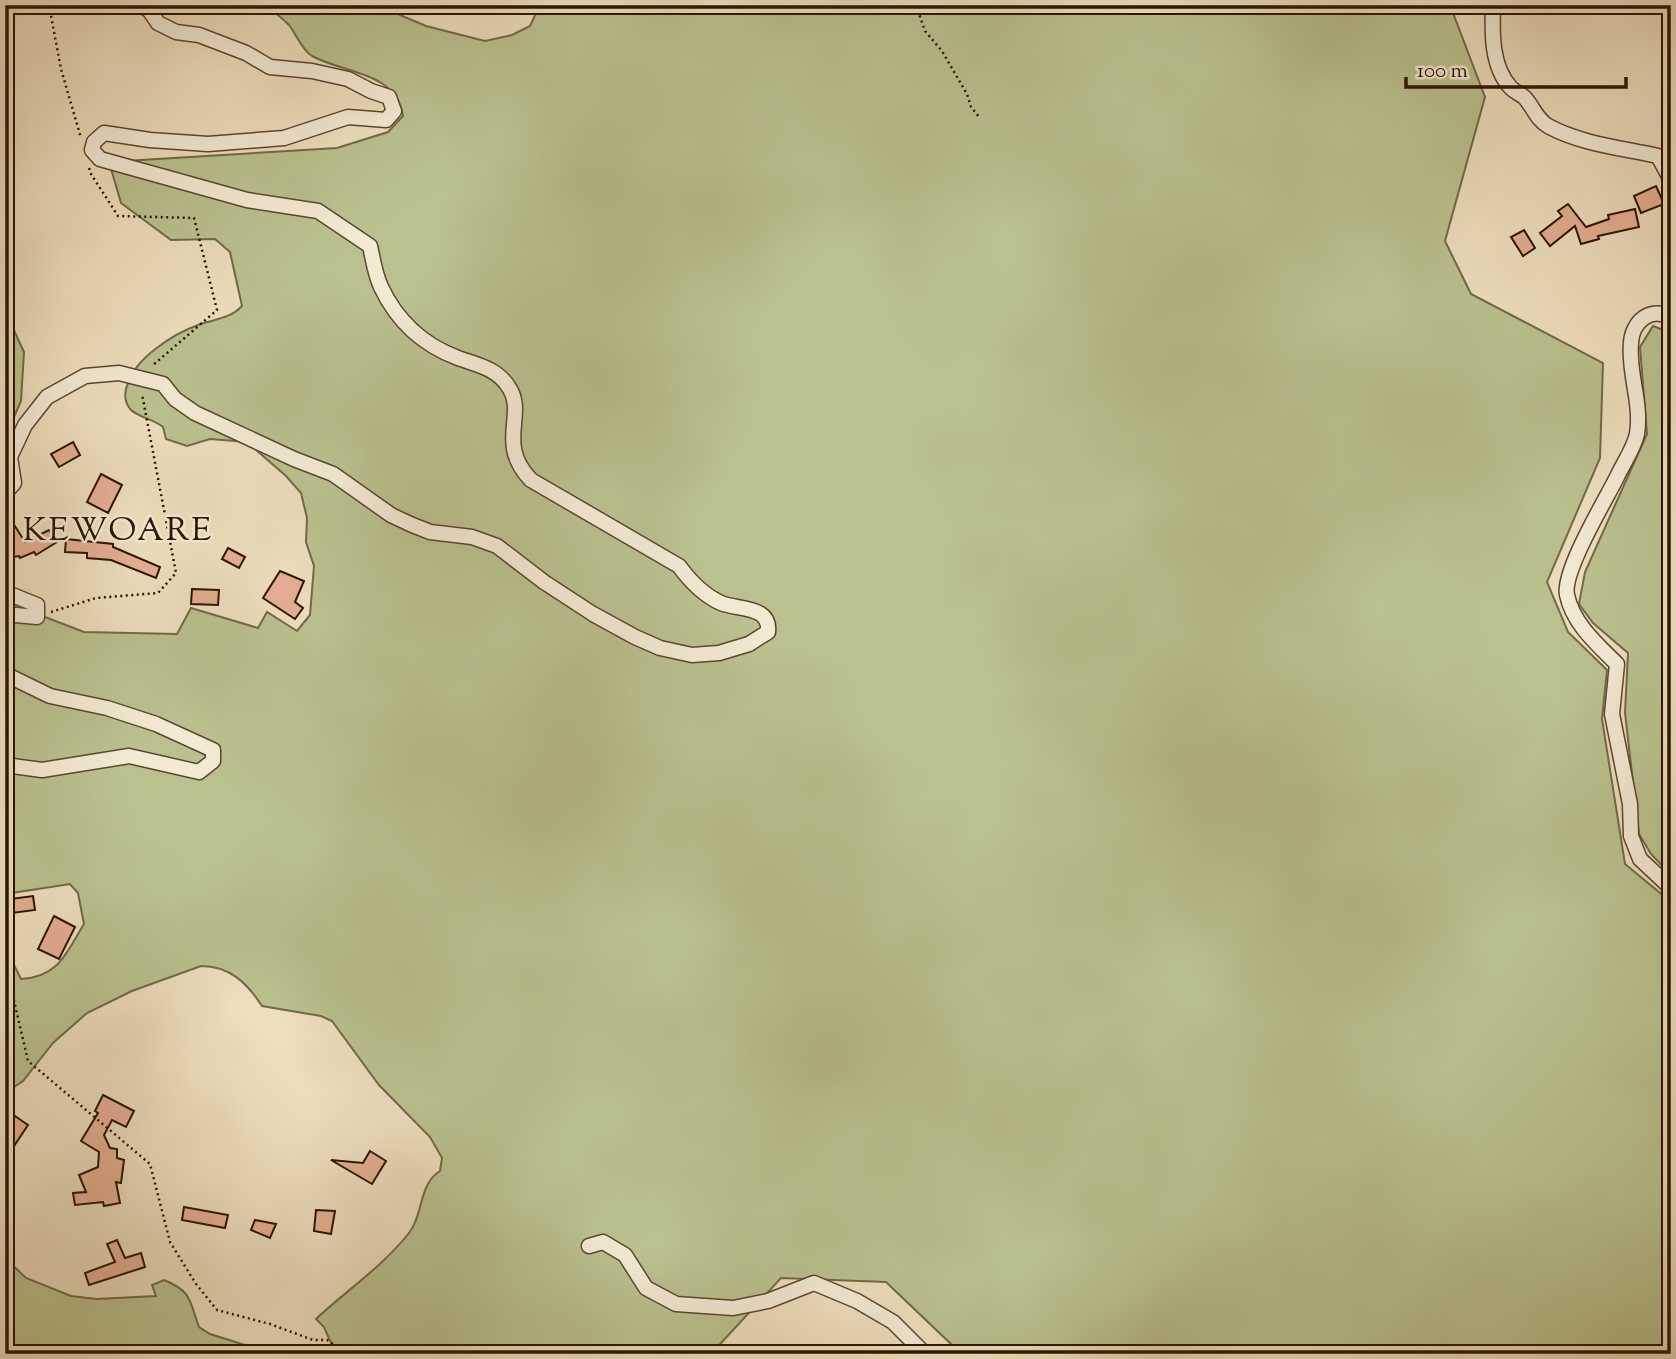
<svg xmlns="http://www.w3.org/2000/svg" width="1676" height="1359" viewBox="0 0 1676 1359" font-family="'Sorts Mill Goudy',serif">
<rect width="100%" height="100%" fill="#eddebd"/>
<filter id="stains"><feTurbulence type="fractalNoise" baseFrequency=".00286" numOctaves="4"/><feColorMatrix values="0 0 0 0 .2 0 0 0 0 .09 0 0 0 0 .02 0 0 0 .5 -.17"/></filter>
<radialGradient id="worn" r=".72"><stop offset=".6" stop-color="#630" stop-opacity="0"/><stop offset="1" stop-color="#630" stop-opacity=".3"/></radialGradient>
<g fill="#bac18f" stroke="#726a49" stroke-width="2">
<path d="M 263,5 L 396,5 L 400,15 L 426,26 L 485,41 L 512,35 L 530,26 L 540,5 L 1450,5 L 1485,97 L 1445,241 L 1471,294 L 1603,363 L 1600,458 L 1547,582 L 1568,632 L 1607,670 L 1602,719 L 1625,864 L 1671,902 L 1671,1354 L 958,1354 L 953,1346 L 886,1282 L 781,1278 L 711,1354 L 336,1354 L 324,1327 L 316,1319 C 347,1290 382,1267 409,1233 C 424,1214 418,1185 440,1171 L 442,1158 L 430,1137 L 379,1085 L 332,1021 L 321,1016 L 262,1006 C 247,983 230,966 201,966 L 132,991 L 87,1013 L 53,1043 L 23,1081 L 5,1093 L 5,935 L 14,965 L 21,979 C 59,977 66,953 84,924 L 78,893 L 70,884 L 5,894 L 5,596 L 45,617 L 84,632 L 177,634 L 191,608 L 258,628 L 267,612 L 297,631 L 310,615 L 314,566 L 306,542 L 307,518 L 301,493 L 286,476 L 247,442 L 210,439 L 187,446 L 166,439 L 163,427 C 154,419 137,417 130,409 C 124,401 124,392 128,383 C 136,358 173,334 198,325 C 214,319 230,319 242,306 L 230,252 L 215,239 L 171,240 L 121,203 L 109,162 L 337,148 L 388,132 L 403,116 C 396,71 345,74 312,56 C 302,50 296,34 289,25 C 281,17 272,10 263,5 Z"/>
<path d="M 5,311 L 24,352 L 21,401 L 5,438 Z"/>
<path d="M 1653,326 L 1671,333 L 1671,875 L 1651,854 L 1639,834 L 1625,713 L 1628,653 L 1593,623 L 1579,604 L 1585,572 L 1647,434 L 1640,347 Z"/>
<path d="M 5,1258 L 26,1278 L 71,1296 L 96,1299 L 156,1296 L 152,1285 L 164,1280 C 193,1292 189,1301 199,1327 L 210,1334 L 255,1348 L 260,1354 L 5,1354 Z"/>
</g>
<g fill="#e5af93" stroke="#2b1403" stroke-width="2">
<path d="M 1656,186 L 1664,204 L 1641,213 L 1634,196 Z"/>
<path d="M 1568,204 L 1586,227 L 1609,219 L 1608,215 L 1635,209 L 1639,227 L 1598,236 L 1599,239 L 1581,244 L 1575,226 L 1550,246 L 1540,233 L 1562,216 L 1558,211 Z"/>
<path d="M 1524,230 L 1535,248 L 1523,256 L 1511,237 Z"/>
<path d="M 73,442 L 80,455 L 59,467 L 51,454 Z"/>
<path d="M 101,474 L 122,485 L 108,513 L 87,502 Z"/>
<path d="M 13,523 L 25,542 L 49,530 L 57,542 L 36,555 L 34,552 L 20,558 L 19,556 L 5,558 L 5,529 Z"/>
<path d="M 66,539 L 113,544 L 113,547 L 160,567 L 156,578 L 111,560 L 87,558 L 87,553 L 65,552 Z"/>
<path d="M 228,548 L 245,557 L 239,568 L 222,559 Z"/>
<path d="M 280,571 L 304,581 L 295,602 L 303,608 L 295,619 L 263,598 Z"/>
<path d="M 192,589 L 219,590 L 218,605 L 191,604 Z"/>
<path d="M 33,896 L 35,910 L 12,913 L 10,899 Z"/>
<path d="M 54,916 L 75,927 L 59,959 L 38,949 Z"/>
<path d="M 103,1095 L 134,1111 L 126,1127 L 112,1120 L 104,1135 L 110,1148 L 117,1149 L 117,1158 L 124,1160 L 121,1183 L 116,1182 L 120,1203 L 104,1206 L 103,1202 L 75,1205 L 73,1193 L 86,1192 L 79,1175 L 98,1167 L 99,1152 L 81,1141 L 98,1113 L 95,1111 Z"/>
<path d="M 15,1116 L 28,1125 L 14,1146 L 5,1140 L 5,1131 Z"/>
<path d="M 370,1151 L 386,1161 L 372,1184 L 331,1160 L 363,1163 Z"/>
<path d="M 184,1207 L 228,1215 L 225,1228 L 182,1220 Z"/>
<path d="M 316,1210 L 335,1211 L 331,1234 L 314,1231 Z"/>
<path d="M 255,1220 L 276,1224 L 270,1238 L 251,1230 Z"/>
<path d="M 117,1240 L 125,1258 L 141,1253 L 145,1267 L 89,1285 L 85,1273 L 115,1262 L 107,1244 Z"/>
</g>
<g fill="none" stroke-linecap="round" stroke-linejoin="round">
<defs>
<g id="street">
<path d="M 1493,5 C 1492,32 1491,67 1511,88 C 1515,92 1520,94 1524,97 C 1533,106 1536,119 1548,126 C 1581,144 1622,148 1658,156 L 1671,180"/>
<path d="M 1671,318 C 1651,305 1632,322 1631,343 C 1628,374 1642,402 1637,434 C 1634,448 1623,464 1617,477 C 1605,501 1562,572 1567,595 C 1573,624 1598,645 1617,664 L 1612,714 L 1630,804 L 1631,836 L 1640,859 L 1671,888"/>
<path d="M 5,493 L 14,483 L 10,457 L 25,425 L 47,397 L 85,376 L 119,373 L 163,384 L 175,399 L 195,413 L 294,459 L 333,474 L 391,515 L 410,524 L 430,532 L 472,537 L 497,546 L 544,582 L 593,614 L 635,637 L 660,648 L 692,655 L 719,653 L 749,644 L 768,632 C 771,605 737,610 721,603 C 703,595 690,581 679,566 L 531,480 C 495,443 528,414 508,386 C 496,368 477,365 458,358 C 423,345 397,321 381,287 C 375,275 373,259 370,246 L 318,211 L 247,200 L 100,159 L 92,150 L 94,142 L 104,133 L 150,140 L 208,144 L 284,138 L 348,117 L 386,120 L 394,111 L 389,97 L 371,91 L 348,79 L 312,71 L 270,67 L 246,53 L 199,35 L 176,32 L 158,23 L 150,11 L 141,5"/>
<path d="M 5,592 L 37,605 L 37,617 L 5,614"/>
<path d="M 5,674 L 50,696 L 107,708 L 156,724 L 213,750 L 213,761 L 199,772 L 129,756 L 42,770 L 5,765"/>
<path d="M 589,1246 L 603,1242 L 625,1255 L 646,1288 L 676,1304 L 733,1308 L 768,1301 L 814,1283 L 857,1301 L 893,1322 L 925,1354"/>
</g>
</defs>
<use href="#street" stroke="#5c4632" stroke-width="17"/>
<g stroke="#2b1403" stroke-width="2.5" stroke-dasharray="2 3.5" stroke-linecap="butt">
<path d="M 49,5 L 61,69 L 81,138"/>
<path d="M 916,5 L 925,31 L 942,51 L 967,94 L 971,107 L 979,117"/>
<path d="M 89,168 L 91,174 L 118,216 L 194,218 L 217,310 L 152,366"/>
<path d="M 51,612 L 96,598 L 158,593 L 176,573 L 142,394"/>
<path d="M 5,962 L 28,1061 L 150,1164 L 170,1242 L 196,1284 L 217,1310 L 270,1324 L 313,1340 L 327,1340 L 338,1347 L 341,1354"/>
</g>
<use href="#street" stroke="#f3ead4" stroke-width="14"/>
</g>
<g text-anchor="middle" dominant-baseline="central" stroke-width="5" stroke-linejoin="round" paint-order="stroke">
<g font-size="33" letter-spacing="2" fill="#2b1403" stroke="#f3ead4">
<text x="118" y="532">KEWOARE</text>
</g>
</g>
<rect width="1676" height="1359" fill="none" stroke="#eddebd" stroke-width="28"/>
<rect x="7" y="7" width="1662" height="1345" fill="none" stroke="#2b1403" stroke-width="3.5"/>
<rect x="14" y="14" width="1648" height="1331" fill="none" stroke="#2b1403" stroke-width="2"/>
<path d="M1406 77v10h220v-10" fill="none" stroke="#2b1403" stroke-width="3.5"/>
<text x="1417" y="77" font-size="21" fill="#2b1403" stroke="#f3ead4" stroke-width="5" paint-order="stroke">100 m</text>
<rect width="100%" height="100%" filter="url(#stains)"/>
<rect width="100%" height="100%" fill="url(#worn)"/>
</svg>
